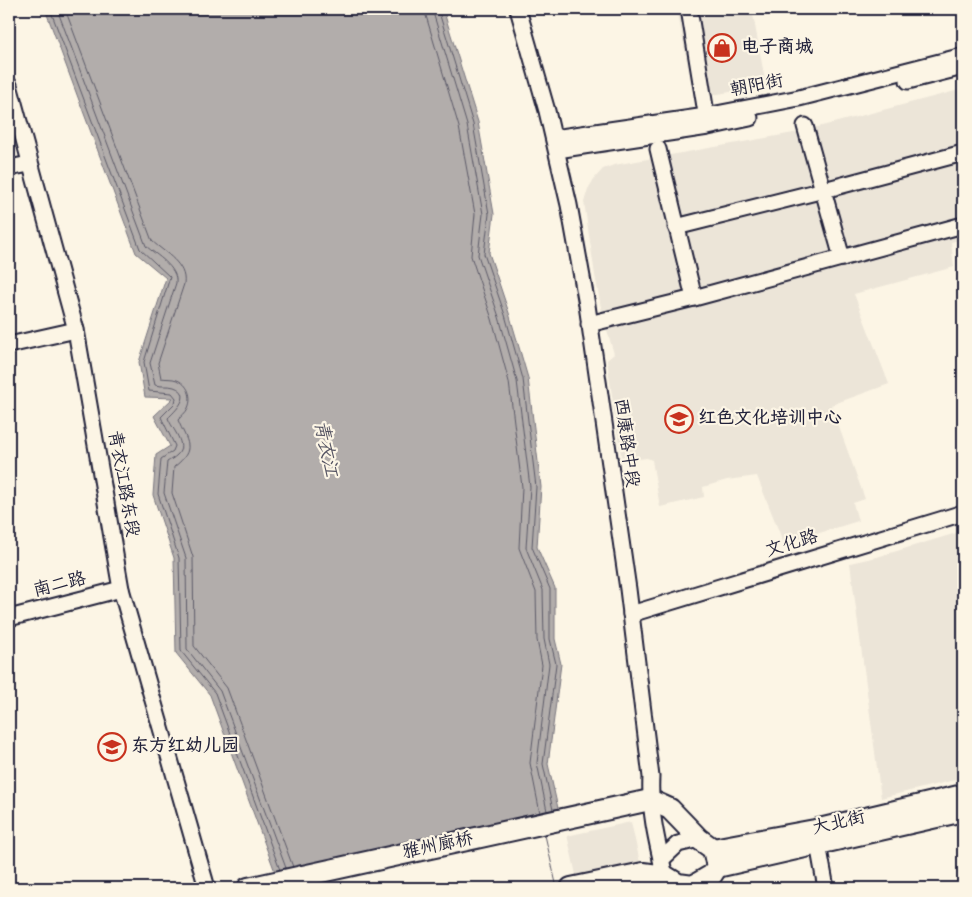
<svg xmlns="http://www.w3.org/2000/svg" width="972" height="897" viewBox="0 0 972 897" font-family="'Gochi Hand','LXGW WenKai TC',sans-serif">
<rect width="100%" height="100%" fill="#fcf5e5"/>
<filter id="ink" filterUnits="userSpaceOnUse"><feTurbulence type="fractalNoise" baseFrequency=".02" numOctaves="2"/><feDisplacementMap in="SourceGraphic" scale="10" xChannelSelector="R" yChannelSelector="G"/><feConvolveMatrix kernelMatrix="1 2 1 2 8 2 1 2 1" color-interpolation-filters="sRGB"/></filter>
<g filter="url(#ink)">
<g fill="#ece5d8">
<path d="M 677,9 L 752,9 L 766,86 L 694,98 Z"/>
<path d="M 963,89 L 963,239 L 951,242 L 954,267 L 854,294 L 889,384 L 831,405 L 865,499 L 853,503 L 858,521 L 784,544 L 757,476 L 727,480 L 703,487 L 704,497 L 660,507 L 652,460 L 647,458 L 622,461 L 617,429 L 621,428 L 620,417 L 615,417 L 607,360 L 614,354 L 602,313 L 595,275 L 584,202 L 588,189 L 594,179 L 603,169 L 614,165 L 799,132 Z"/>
<path d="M 963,531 L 963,778 L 881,798 L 850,563 L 877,557 Z"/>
<path d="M 631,822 L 641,867 L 542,888 L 326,888 Z"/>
</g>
<path fill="#b2adab" stroke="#78757e" d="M 45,9 L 443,9 L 478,122 L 494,214 L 489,253 L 509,313 L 528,378 L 541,487 L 537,547 L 555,588 L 555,639 L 561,664 L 548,764 L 576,888 L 281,888 L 210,695 L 176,653 L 174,558 L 153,495 L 156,455 L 170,446 L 154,416 L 173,398 L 145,397 L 139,362 L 166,278 L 136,253 Z"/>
<path fill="#fcf5e5" d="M 561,808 L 579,888 L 278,888 L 272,871 Z"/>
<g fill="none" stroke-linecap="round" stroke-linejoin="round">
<g stroke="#5c5a68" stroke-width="1">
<path d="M 50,9 L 140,249 L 170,277 L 144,362 L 149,391 L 172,393 L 176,398 L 175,403 L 161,417 L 175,446 L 173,451 L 161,459 L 158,494 L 179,558 L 181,651 L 215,693 L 280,870"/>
<path d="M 57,9 L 146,246 C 156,255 178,267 176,283 L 150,363 L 155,385 C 161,387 168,385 174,387 C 194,394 175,411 168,418 C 172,429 188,445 177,455 C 174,458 170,460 167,462 L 164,493 L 186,558 L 187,649 L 220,691 L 286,868"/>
<path d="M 65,9 L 152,241 C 165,253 187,264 184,284 L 158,363 L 161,378 C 166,379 172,378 177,380 C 188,384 193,397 188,408 C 186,413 181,416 178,420 C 187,442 197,449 174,467 L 172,493 L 193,557 L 194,646 L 227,688 L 293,867"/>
<path d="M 424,9 L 459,127 L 475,214 L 471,256 L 492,319 L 509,382 L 522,487 L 519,548 L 536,592 L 537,640 L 542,665 L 530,763 L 540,813"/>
<path d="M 432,9 L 467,125 L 483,214 L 478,255 L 499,317 L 517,381 L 530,487 L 526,548 L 543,590 L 544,639 L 549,664 L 537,763 L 547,811"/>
<path d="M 438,9 L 473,124 L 489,214 L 484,254 L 505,315 L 523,379 L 536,487 L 532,547 L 550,589 L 550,639 L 556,664 L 543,764 L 553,810"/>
<path d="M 545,835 L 557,888"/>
</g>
<defs>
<g id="minor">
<path d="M 518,9 L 547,111 L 569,205 L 587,305 L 628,589 L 651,777 C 649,815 659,849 667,885"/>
<path d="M 689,9 L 708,125"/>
<path d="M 908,81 L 963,67"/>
<path d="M 9,85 L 76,330 L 121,589 L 207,888"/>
<path d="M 805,126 L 842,258"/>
<path d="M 554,138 L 706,116 L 799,98 L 963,56"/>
<path d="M 658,149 L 694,298"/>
<path d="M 557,150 L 708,127 L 750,118"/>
<path d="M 9,168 L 29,164"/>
<path d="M 676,227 L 824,190 L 963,153"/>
<path d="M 589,324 L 694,298 L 963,225"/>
<path d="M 9,345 L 76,330"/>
<path d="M 631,614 L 963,513"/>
<path d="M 9,618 L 121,589"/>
<path d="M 816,833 L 826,888"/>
<path d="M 661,860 L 678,844 L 699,839"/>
</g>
<g id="major">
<path d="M 713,849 L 815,830 L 963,795"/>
<path d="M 717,867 L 963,811"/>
<path d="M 248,888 L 650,800 L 670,809 L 699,839 L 713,849 L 717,867 L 712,875 L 693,886 L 678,884 L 665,876 L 643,873 L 571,888"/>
</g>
</defs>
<use href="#minor" stroke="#22223b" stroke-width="19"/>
<use href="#major" stroke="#22223b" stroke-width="24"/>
<use href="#minor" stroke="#fcf5e5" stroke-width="15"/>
<use href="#major" stroke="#fcf5e5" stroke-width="20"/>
</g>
</g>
<defs>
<symbol id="shop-ring" viewBox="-11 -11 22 22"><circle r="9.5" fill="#fcf5e5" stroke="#c8321e" stroke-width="1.5"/><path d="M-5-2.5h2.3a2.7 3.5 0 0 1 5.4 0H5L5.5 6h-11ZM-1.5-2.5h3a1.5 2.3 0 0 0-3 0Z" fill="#c8321e"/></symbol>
<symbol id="university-ring" viewBox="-11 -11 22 22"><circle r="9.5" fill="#fcf5e5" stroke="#c8321e" stroke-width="1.5"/><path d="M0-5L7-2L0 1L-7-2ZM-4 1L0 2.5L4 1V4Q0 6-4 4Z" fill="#c8321e"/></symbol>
<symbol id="school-ring" viewBox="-11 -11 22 22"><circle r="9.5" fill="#fcf5e5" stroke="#c8321e" stroke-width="1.5"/><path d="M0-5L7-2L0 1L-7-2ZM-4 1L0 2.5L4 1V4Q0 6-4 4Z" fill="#c8321e"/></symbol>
</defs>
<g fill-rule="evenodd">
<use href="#shop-ring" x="706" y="32" width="32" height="32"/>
<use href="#university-ring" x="663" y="403" width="32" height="32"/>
<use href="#school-ring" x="96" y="731" width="32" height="32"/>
</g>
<g text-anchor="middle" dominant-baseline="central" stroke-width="4.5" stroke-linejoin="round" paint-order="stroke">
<g font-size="18" font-weight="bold" fill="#22223b" stroke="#fcf5e5" text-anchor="start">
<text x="741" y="48">电子商城</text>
<text x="698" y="419">红色文化培训中心</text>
<text x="131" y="747">东方红幼儿园</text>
</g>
<g font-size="18" fill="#22223b" stroke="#fcf5e5">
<text transform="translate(757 87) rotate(-11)">朝阳街</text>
<text transform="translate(625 443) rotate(82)">西康路中段</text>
<text transform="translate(122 484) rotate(80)">青衣江路东段</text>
<text transform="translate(792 545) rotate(-17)">文化路</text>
<text transform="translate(60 586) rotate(-14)">南二路</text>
<text transform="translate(839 824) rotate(-13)">大北街</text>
<text transform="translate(438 847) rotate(-12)">雅州廊桥</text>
</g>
<g font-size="19" font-style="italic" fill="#545362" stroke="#fcf5e5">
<text transform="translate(324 449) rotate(79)">青衣江</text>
</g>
</g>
<rect width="972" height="897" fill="none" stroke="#fcf5e5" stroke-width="30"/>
<rect x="15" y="15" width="942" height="867" fill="none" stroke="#22223b" stroke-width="2" filter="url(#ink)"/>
</svg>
